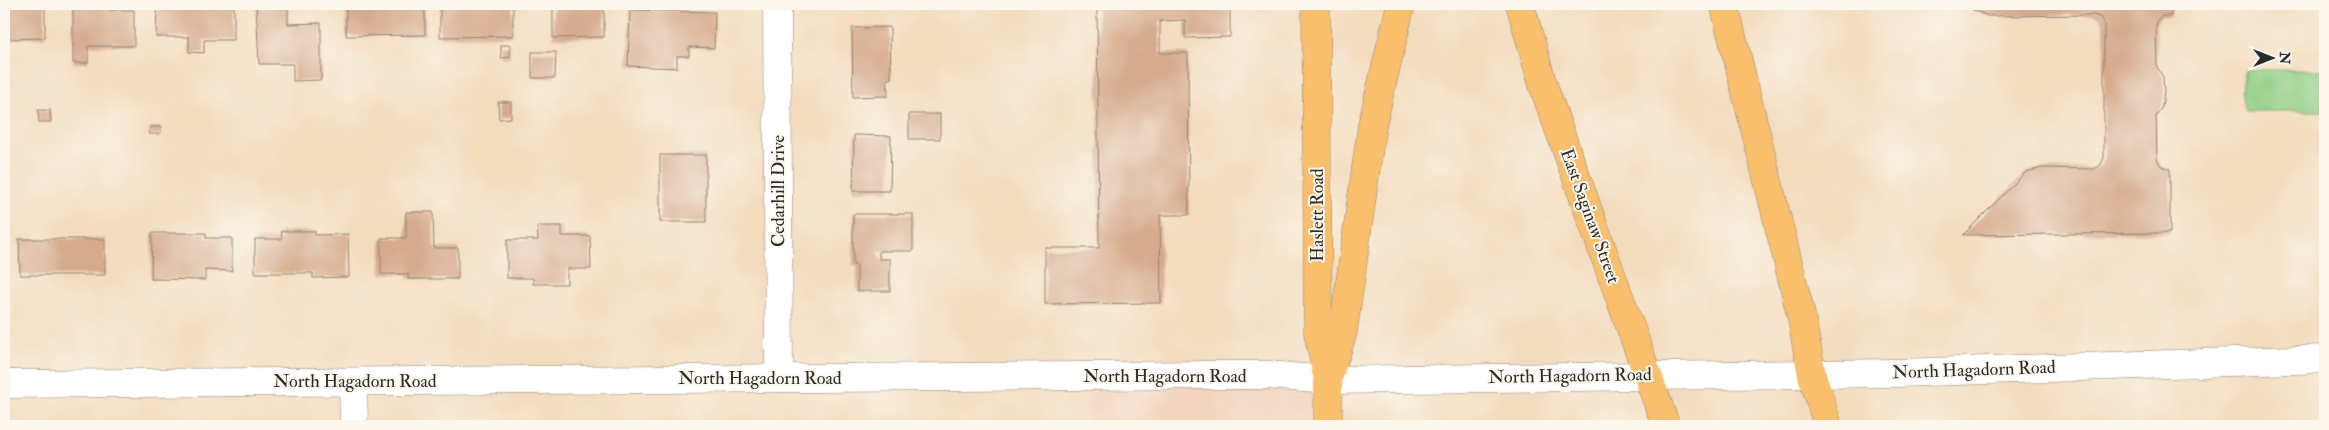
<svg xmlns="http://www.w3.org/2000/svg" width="2329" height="430" viewBox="0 0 2329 430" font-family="'IM FELL Double Pica',serif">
<rect width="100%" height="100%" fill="#fbf7ec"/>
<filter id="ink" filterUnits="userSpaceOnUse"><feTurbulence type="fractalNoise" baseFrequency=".02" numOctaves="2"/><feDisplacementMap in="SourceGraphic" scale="10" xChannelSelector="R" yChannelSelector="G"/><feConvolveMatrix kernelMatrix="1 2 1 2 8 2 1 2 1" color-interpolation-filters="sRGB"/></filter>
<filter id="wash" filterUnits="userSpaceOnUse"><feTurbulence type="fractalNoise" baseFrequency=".0096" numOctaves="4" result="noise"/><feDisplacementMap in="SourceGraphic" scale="20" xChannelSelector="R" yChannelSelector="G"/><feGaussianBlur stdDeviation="1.12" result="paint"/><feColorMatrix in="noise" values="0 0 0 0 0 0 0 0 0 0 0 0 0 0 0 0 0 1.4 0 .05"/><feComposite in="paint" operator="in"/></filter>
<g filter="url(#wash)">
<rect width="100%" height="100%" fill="#f3dbbd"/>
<path fill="#f3d4be" d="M 1313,383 L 1313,426 L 1087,426 L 1086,384 Z"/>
<path fill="#8fcd83" stroke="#5d7c57" d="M 2245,70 L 2324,70 L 2324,111 L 2245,111 C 2241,96 2240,85 2245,70 Z"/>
<g id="blocks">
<g fill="#d6aa8d">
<path d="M 4,4 L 45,4 L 45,38 L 4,39 Z"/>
<path d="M 73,4 L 109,4 L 109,10 L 134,10 L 134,46 L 88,46 L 88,63 L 73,63 Z"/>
<path d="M 157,4 L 234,4 L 234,40 L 204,40 L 204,53 L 189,52 L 189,37 L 156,37 Z"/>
<path d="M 256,4 L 288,4 L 288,24 L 321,23 L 321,80 L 293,81 L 293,64 L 259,64 Z"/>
<path d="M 346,4 L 425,4 L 425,35 L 346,36 Z"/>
<path d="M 440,4 L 513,4 L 513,36 L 440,37 Z"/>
<path d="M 553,4 L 604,4 L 604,37 L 553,38 Z"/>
<path d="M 1097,4 L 1230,4 L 1230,37 L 1185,38 L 1185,20 L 1160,21 L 1160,53 L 1188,53 L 1189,215 L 1160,215 L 1161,303 L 1045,304 L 1045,248 L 1099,248 Z"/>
<path d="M 1966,4 L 2171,4 L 2171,16 L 2161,16 L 2156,24 L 2157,67 L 2163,77 L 2164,91 L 2162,107 L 2156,116 L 2157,159 L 2161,166 L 2170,169 L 2170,233 L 1963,235 L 2026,172 L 2042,168 L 2094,169 L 2100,166 L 2104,158 L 2104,24 L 2100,17 L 2093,15 L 1988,16 L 1971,9 Z"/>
<path d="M 630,10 L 715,12 L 714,48 L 689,47 L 689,56 L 677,56 L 677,68 L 628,66 Z"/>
<path d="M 890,27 L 891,79 L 887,79 L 888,96 L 853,97 L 852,28 Z"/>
<path d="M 501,45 L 510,45 L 510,57 L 501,58 Z"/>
<path d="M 532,52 L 556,52 L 555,78 L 532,78 Z"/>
<path d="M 498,102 L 511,102 L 511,118 L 499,119 Z"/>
<path d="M 38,110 L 50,110 L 51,122 L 39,122 Z"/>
<rect x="909" y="114" width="31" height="25"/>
<path d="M 150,127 L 161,127 L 160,134 L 149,134 Z"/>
<path d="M 854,135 L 891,136 L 890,191 L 853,191 Z"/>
<rect x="660" y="155" width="46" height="67"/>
<path d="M 406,212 L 433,212 L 434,248 L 458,248 L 458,279 L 408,279 L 408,274 L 381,274 L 381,238 L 406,238 Z"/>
<path d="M 853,214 L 913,214 L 913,251 L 879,251 L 879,259 L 890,259 L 890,291 L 857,291 L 857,265 L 853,265 Z"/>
<path d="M 537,226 L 562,226 L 562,236 L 590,236 L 591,269 L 567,269 L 567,284 L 533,284 L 533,278 L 507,278 L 507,240 L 538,240 Z"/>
<path d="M 281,231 L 315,231 L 315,235 L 348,234 L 349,277 L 313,278 L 313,273 L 255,273 L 255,239 L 282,239 Z"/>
<path d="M 152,233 L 206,233 L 206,238 L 232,238 L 232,271 L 205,270 L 205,280 L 151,279 Z"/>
<path d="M 19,239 L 105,239 L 105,275 L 20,275 Z"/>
</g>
</g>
</g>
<g filter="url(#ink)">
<use href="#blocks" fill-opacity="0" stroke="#8f8374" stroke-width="1"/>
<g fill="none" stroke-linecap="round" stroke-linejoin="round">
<defs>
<g id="minor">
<path d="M 777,4 L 779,378"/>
<path d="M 353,382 L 354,426"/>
<path d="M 4,384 L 1215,375 L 1267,375 L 1328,380 L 1897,373 L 2325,359"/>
</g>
<g id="major">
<path d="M 1316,4 L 1318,333 L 1328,380 L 1328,426"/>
<path d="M 1520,4 L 1543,85 L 1666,426"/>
<path d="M 1724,4 L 1801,315 L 1812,375 L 1828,426"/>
<path d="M 1328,378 L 1343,332 L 1372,125 L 1401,4"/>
</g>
</defs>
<use href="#minor" stroke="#8f8374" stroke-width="29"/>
<use href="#major" stroke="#8f8374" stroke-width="29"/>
<use href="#minor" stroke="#fff" stroke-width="28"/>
<use href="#major" stroke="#f9bf6d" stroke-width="28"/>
</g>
</g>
<g text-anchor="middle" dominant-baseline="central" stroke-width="4" stroke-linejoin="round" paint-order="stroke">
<g font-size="18" fill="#2b2b2b" stroke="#fbf7ec">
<text transform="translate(778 191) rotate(-90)">Cedarhill Drive</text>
<text transform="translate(1317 215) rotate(-90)">Haslett Road</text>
<text transform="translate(1590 216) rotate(70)">East Saginaw Street</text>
<text transform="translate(1974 370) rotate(-2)">North Hagadorn Road</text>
<text x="1165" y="376">North Hagadorn Road</text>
<text transform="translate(1570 376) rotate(-1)">North Hagadorn Road</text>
<text x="760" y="378">North Hagadorn Road</text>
<text x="355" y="381">North Hagadorn Road</text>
</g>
</g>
<rect width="2329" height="430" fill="none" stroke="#fbf7ec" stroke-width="20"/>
<g transform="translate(2272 58) rotate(90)" stroke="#fbf7ec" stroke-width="4" paint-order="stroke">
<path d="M0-4L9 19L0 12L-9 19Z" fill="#2b2b2b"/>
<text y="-8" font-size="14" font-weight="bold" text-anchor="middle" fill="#2b2b2b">N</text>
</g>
</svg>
